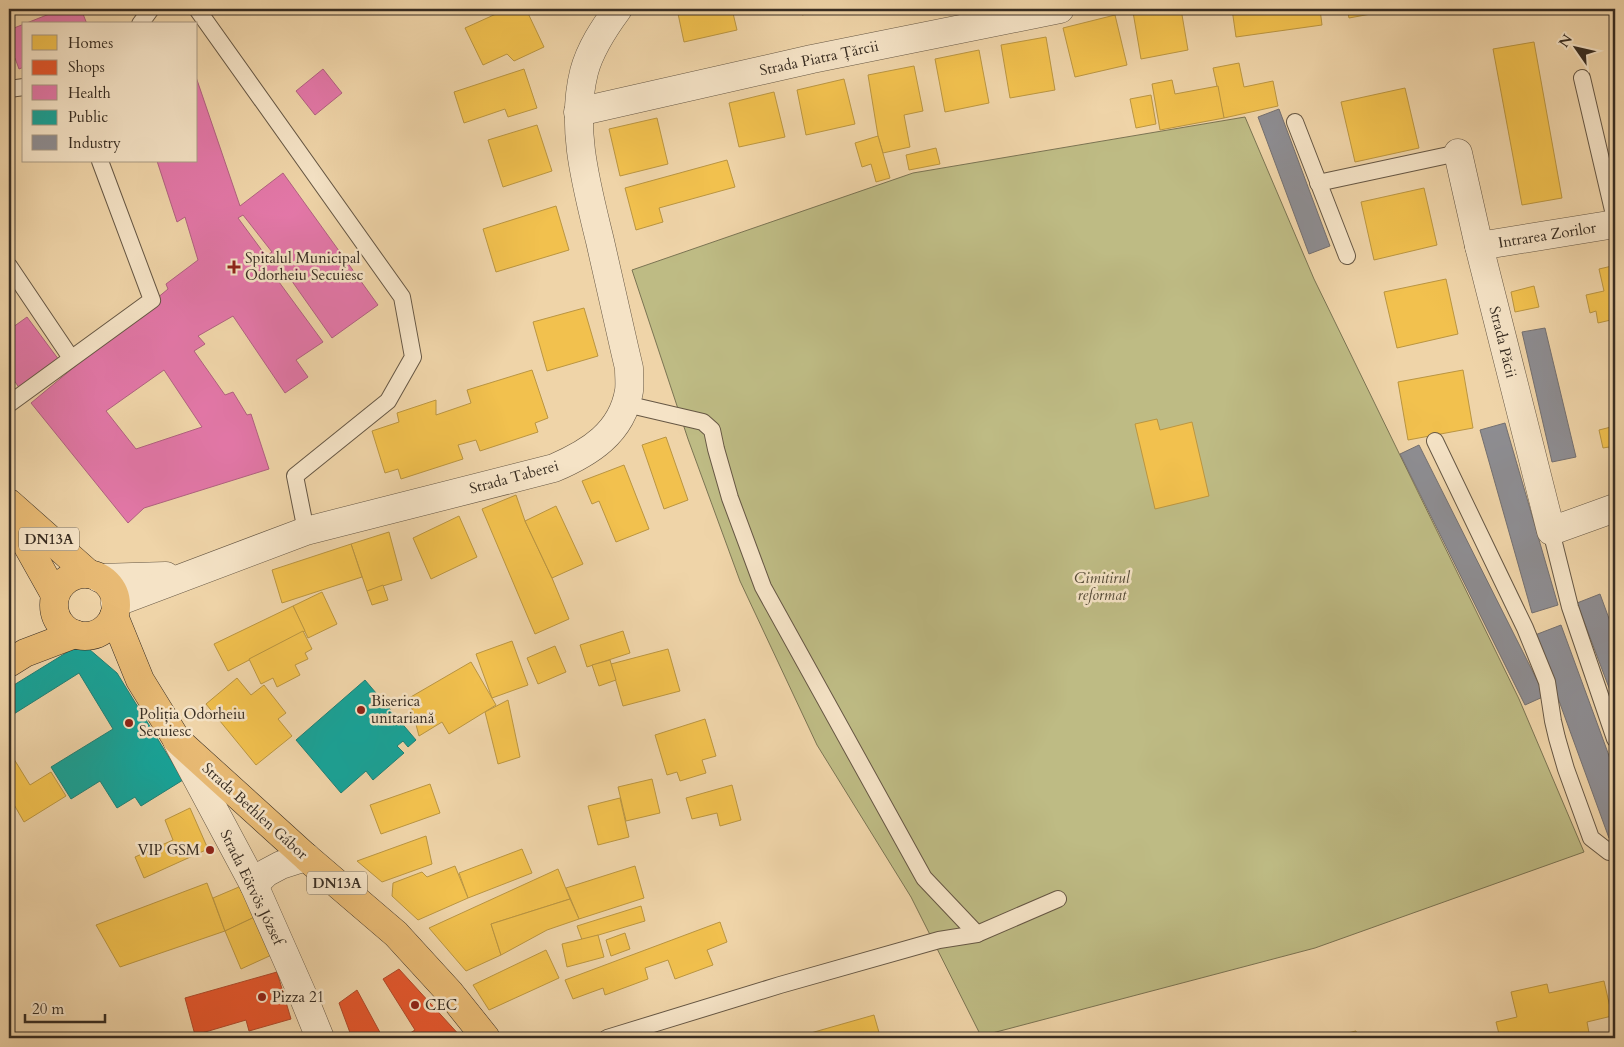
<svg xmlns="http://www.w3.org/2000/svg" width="1624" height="1047" viewBox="0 0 1624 1047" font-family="Cardo,serif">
<rect width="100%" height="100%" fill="#efd4a8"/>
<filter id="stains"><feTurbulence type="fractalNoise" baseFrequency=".004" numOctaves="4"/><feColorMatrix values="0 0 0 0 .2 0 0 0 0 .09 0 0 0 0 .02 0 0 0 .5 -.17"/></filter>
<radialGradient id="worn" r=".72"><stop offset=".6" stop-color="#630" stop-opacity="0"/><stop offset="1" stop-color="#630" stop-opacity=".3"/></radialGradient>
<path fill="#bebb84" stroke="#7b7453" d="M 1245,117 L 1314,279 L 1519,699 L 1584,852 L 1315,948 L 981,1036 L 911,897 L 817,745 L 740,581 L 688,439 L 632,270 L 913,173 Z"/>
<g fill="#f2c14e" stroke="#ba9541">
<path d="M 507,9 L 526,9 L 544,47 L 514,61 L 507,54 L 483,65 L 465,28 Z"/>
<path d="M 677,9 L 732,9 L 737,30 L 684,42 Z"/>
<path d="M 801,9 L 829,9 L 802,15 Z"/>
<path d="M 1151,9 L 1181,9 L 1188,50 L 1141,59 L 1133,12 Z"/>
<path d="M 1232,9 L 1320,9 L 1322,25 L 1236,37 Z"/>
<path d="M 1347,9 L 1398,9 L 1349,18 Z"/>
<path d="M 1115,15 L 1127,65 L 1075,77 L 1063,28 Z"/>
<path d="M 1046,37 L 1055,90 L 1010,98 L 1001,45 Z"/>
<path d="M 1534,42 L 1562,198 L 1522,205 L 1493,49 Z"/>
<path d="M 979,50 L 989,103 L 945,112 L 935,59 Z"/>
<path d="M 1239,63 L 1244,87 L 1273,81 L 1278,106 L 1224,118 L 1213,68 Z"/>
<path d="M 914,66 L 923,111 L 904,115 L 910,147 L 883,153 L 878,136 L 868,75 Z"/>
<path d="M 524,69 L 537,108 L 508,117 L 505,109 L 464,123 L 454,92 Z"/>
<path d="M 844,79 L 855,124 L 806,135 L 797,90 Z"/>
<path d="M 1172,80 L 1175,94 L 1218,86 L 1224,118 L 1160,130 L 1152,84 Z"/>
<path d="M 1405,88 L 1419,148 L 1355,162 L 1341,102 Z"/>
<path d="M 774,92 L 785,137 L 739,147 L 729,103 Z"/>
<path d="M 1151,95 L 1156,124 L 1136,128 L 1130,99 Z"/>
<path d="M 657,118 L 668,164 L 620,176 L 609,129 Z"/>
<path d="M 537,125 L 552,171 L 503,187 L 488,140 Z"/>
<path d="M 878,136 L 890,178 L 876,182 L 871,164 L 862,167 L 855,143 Z"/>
<path d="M 936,148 L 940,164 L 909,170 L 906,155 Z"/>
<path d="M 727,160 L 735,187 L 659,208 L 663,222 L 636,230 L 625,188 Z"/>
<path d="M 1424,188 L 1437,245 L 1374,260 L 1361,202 Z"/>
<path d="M 556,206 L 569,250 L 496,272 L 483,229 Z"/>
<path d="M 1615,260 L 1615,319 L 1598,323 L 1596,311 L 1590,313 L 1586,295 L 1604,291 L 1599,269 L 1612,266 L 1611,261 Z"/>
<path d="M 1446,279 L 1458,334 L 1397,348 L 1384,292 Z"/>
<path d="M 1534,286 L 1539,307 L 1515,312 L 1511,292 Z"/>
<path d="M 584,308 L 598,356 L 547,371 L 533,322 Z"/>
<path d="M 532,370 L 548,418 L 535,423 L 538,432 L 480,451 L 476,440 L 458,445 L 463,459 L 401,479 L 398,469 L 385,473 L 372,431 L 399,422 L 397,413 L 436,400 L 436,415 L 471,403 L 467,390 Z"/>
<path d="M 1463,370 L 1473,428 L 1408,440 L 1398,382 Z"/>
<path d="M 1157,419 L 1160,430 L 1192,422 L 1209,496 L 1155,509 L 1135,424 Z"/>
<path d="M 1615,426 L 1615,457 L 1611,458 L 1609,447 L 1603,448 L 1599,430 Z"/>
<path d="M 666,437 L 688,500 L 664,509 L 642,445 Z"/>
<path d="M 624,465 L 649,529 L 616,542 L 599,501 L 592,504 L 582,481 Z"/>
<path d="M 516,495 L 525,521 L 552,578 L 569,619 L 535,634 L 482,509 Z"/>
<path d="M 556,506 L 583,564 L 552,578 L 525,521 Z"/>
<path d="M 459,516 L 477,557 L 431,579 L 413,538 Z"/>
<path d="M 389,532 L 402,580 L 367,591 L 351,544 Z"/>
<path d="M 351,544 L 362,577 L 282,603 L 272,570 Z"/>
<path d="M 383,585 L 388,600 L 372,605 L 367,591 Z"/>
<path d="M 322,592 L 337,624 L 308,638 L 293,606 Z"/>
<path d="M 293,606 L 305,631 L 228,671 L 214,644 Z"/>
<path d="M 303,631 L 312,649 L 305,653 L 308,659 L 295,665 L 300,675 L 277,687 L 273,678 L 261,684 L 249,659 Z"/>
<path d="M 623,631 L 630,653 L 587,667 L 580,645 Z"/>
<path d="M 512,641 L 528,685 L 492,698 L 476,654 Z"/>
<path d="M 555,646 L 566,672 L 538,684 L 527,658 Z"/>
<path d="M 668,649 L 680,691 L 623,706 L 611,664 Z"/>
<path d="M 610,660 L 616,680 L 599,686 L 592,665 Z"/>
<path d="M 471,662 L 496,705 L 449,734 L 442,722 L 419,736 L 409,698 Z"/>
<path d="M 237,678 L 251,695 L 264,685 L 286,713 L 278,719 L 292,736 L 256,765 L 206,704 Z"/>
<path d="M 508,700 L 520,757 L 498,764 L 485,712 Z"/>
<path d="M 705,719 L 716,756 L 702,760 L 706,773 L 680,781 L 677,772 L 667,775 L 655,735 Z"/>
<path d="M 9,751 L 30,785 L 51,772 L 66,796 L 24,822 L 9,796 Z"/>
<path d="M 652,779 L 660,813 L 626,821 L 618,787 Z"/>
<path d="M 430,784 L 440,813 L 381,834 L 370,805 Z"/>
<path d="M 732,785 L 741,820 L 720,826 L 717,813 L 692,819 L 686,798 Z"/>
<path d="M 620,798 L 629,837 L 598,845 L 588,806 Z"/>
<path d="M 190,808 L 208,849 L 144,878 L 135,857 L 173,840 L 165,820 Z"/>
<path d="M 426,836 L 432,864 L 382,882 L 357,861 Z"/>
<path d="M 522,849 L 532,873 L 468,898 L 459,873 Z"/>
<path d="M 455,866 L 468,898 L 418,920 L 392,896 L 393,883 L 422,872 L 427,877 Z"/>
<path d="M 635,866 L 644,898 L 579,919 L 566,888 Z"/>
<path d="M 558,869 L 570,899 L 491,924 L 501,955 L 466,971 L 429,928 Z"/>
<path d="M 207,883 L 225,931 L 120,967 L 96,925 Z"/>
<path d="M 246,884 L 259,915 L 225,931 L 213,898 Z"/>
<path d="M 570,899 L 579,919 L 547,930 L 501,955 L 491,924 Z"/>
<path d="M 641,906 L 645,921 L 582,940 L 577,926 Z"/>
<path d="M 259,915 L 276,953 L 241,969 L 225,931 Z"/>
<path d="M 720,922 L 727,942 L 707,950 L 713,965 L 675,979 L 668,960 L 645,968 L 648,979 L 605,995 L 603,988 L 573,999 L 565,980 Z"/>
<path d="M 625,933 L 630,949 L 611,956 L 606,940 Z"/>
<path d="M 598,935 L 604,957 L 567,967 L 562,944 Z"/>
<path d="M 546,950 L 559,978 L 489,1010 L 473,985 Z"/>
<path d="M 1604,981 L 1612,1016 L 1587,1022 L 1590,1038 L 1500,1038 L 1496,1022 L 1517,1017 L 1511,992 L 1547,984 L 1549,993 Z"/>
<path d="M 874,1015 L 880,1036 L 873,1038 L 793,1038 Z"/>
<path d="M 1356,1031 L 1358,1038 L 1325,1038 Z"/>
</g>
<g fill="#e4572e" stroke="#b04a2a">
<path d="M 399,969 L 462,1038 L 402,1038 L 415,1030 L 383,979 Z"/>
<path d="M 277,972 L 291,1019 L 249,1031 L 246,1020 L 195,1035 L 185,998 Z"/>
<path d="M 357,990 L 383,1038 L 352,1038 L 339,1003 Z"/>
</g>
<g fill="#e377a8" stroke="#b06180" fill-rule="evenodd">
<path d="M 62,9 L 81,9 L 87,24 L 24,24 L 24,67 L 19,69 L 15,58 L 9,60 L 9,30 Z"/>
<path d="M 323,69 L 342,93 L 315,115 L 296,91 Z"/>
<path d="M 196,77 L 240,206 L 283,173 L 378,305 L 332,338 L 289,277 L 279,282 L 323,342 L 296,360 L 308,377 L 285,393 L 233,316 L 198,336 L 205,344 L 194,351 L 225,395 L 233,392 L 247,415 L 251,414 L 269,469 L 144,508 L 128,523 L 31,403 L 168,289 L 166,284 L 198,260 L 185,217 L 177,222 L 157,161 L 196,161 ZM 243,215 L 272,252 L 266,256 L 238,218 ZM 164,370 L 202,427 L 136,449 L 106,411 Z"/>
<path d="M 27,317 L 59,360 L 20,389 L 9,373 L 9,330 Z"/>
</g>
<g fill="#17a398" stroke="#218075">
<path d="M 82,643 L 117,673 L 183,780 L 141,806 L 135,797 L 117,808 L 100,781 L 71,799 L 51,767 L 113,729 L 79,673 L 9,717 L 9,688 Z"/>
<path d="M 365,680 L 416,740 L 408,747 L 403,741 L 397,746 L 404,753 L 373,780 L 366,771 L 341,793 L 296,740 Z"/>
</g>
<g fill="#8d8d92" stroke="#747070">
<path d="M 1279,109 L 1330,246 L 1309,254 L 1258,117 Z"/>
<path d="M 1545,328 L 1576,457 L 1552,462 L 1522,332 Z"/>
<path d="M 1505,423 L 1558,605 L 1532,613 L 1480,430 Z"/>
<path d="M 1419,445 L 1545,696 L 1525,705 L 1400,454 Z"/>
<path d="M 1600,594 L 1615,635 L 1615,691 L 1611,693 L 1577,603 Z"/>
<path d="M 1561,625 L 1615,772 L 1615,836 L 1609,838 L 1535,635 Z"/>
</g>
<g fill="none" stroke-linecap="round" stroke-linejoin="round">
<defs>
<g id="lane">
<path d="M 197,9 L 402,297 L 413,357 L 388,401 L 295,476 L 306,531"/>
<path d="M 140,24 L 151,9"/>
<path d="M 1582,78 L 1615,219"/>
<path d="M 9,89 L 24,87"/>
<path d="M 1295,122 L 1347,256"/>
<path d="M 1318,183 L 1458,153"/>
<path d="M 9,266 L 71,358"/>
<path d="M 9,404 L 152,300 L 100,161"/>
<path d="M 1435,441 L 1525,628 L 1547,682 L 1553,721 L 1557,738 L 1566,769 L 1591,838 L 1609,852 L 1615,850"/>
<path d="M 1551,531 L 1570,607 L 1615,739"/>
<path d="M 977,934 L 1058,899"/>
<path d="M 607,1038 L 780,985 L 939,940 L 977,934 L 924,878 L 763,587 L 730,498 L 716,449 L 712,430 L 703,422 L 626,404"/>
</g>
<g id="street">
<path d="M 578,112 L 812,59 L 1060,9"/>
<path d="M 1458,153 L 1479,246 L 1551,531 L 1615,508"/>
<path d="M 1479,246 L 1615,224"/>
<path d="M 99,578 L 166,576"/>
<path d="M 115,603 L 306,531 L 554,468 C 589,453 622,433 629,391 C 630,384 629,376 629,368 C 619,326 610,284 600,241 C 587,187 570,128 584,72 C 590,49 604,28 618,9"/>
<path d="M 177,741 L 254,885 L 303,996 L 320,1038"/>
<path d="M 254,885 L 266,873 L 281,865 L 306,857"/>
</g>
<g id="primary">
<path d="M 9,503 L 89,574"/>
<path d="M 9,513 L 55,595"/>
<circle cx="85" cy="605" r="31"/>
<path d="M 114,616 L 140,680 L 177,740 L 306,857 L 396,934 L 450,993 L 486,1038"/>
<path d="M 9,663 L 25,653 L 75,634"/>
</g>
</defs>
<use href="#lane" stroke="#665744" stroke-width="18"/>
<use href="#street" stroke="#665744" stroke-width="29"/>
<use href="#primary" stroke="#382d22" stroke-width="29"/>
<use href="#lane" stroke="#f5e3c6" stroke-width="16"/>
<use href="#street" stroke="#f5e3c6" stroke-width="28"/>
<use href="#primary" stroke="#e8ba74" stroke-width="28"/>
</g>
<g fill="#8f2418" stroke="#f5e3c6" stroke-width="2">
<path d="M231.5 259.5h5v5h5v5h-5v5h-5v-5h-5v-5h5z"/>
<circle cx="361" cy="710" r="5"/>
<circle cx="129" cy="723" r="5"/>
<circle cx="210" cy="850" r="5"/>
<circle cx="262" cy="997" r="5"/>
<circle cx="415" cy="1005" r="5"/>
</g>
<g text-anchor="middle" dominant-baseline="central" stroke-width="5" stroke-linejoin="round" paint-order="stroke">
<g fill="#f5e3c6" stroke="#716453" stroke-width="1">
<rect x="19" y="527.5" width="60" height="23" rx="4"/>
<rect x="307" y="871.5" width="60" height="23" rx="4"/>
</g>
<g font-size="14" font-weight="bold" fill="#382d22">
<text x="49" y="539">DN13A</text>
<text x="337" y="883">DN13A</text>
</g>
<g font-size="15" fill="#382d22" stroke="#f5e3c6">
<text transform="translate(819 58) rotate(-12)">Strada Piatra Țărcii</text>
<text transform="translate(1547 235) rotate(-9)">Intrarea Zorilor</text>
<text transform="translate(1503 342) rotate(76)">Strada Păcii</text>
<text transform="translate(514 477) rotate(-15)">Strada Taberei</text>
<text transform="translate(255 811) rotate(42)">Strada Bethlen Gábor</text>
<text transform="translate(252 887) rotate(64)">Strada Eötvös József</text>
</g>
<g font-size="15" fill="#382d22" stroke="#f5e3c6" text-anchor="start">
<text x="245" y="258">Spitalul Municipal<tspan x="245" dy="17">Odorheiu Secuiesc</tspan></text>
<text x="371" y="701">Biserica<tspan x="371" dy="17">unitariană</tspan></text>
<text x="139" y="714">Poliția Odorheiu<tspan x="139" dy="17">Secuiesc</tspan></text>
<text x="200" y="850" text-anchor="end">VIP GSM</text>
<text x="272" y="997">Pizza 21</text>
<text x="425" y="1005">CEC</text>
</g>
<g font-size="15" font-style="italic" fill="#534936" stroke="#f5e3c6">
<text x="1102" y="578">Cimitirul<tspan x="1102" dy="17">reformat</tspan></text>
</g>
</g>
<rect width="1624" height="1047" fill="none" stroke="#efd4a8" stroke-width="30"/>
<rect x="10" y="10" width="1604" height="1027" fill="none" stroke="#382d22" stroke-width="2.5"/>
<rect x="15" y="15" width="1594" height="1017" fill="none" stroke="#382d22"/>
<rect x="22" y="22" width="175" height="140" fill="#f5e3c6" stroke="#a99a84"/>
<rect x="32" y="35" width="25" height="15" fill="#f2c14e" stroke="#a99a84"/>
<text x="68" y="48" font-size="15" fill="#382d22">Homes</text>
<rect x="32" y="60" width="25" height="15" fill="#e4572e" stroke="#a99a84"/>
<text x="68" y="72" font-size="15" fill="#382d22">Shops</text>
<rect x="32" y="85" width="25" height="15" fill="#e377a8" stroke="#a99a84"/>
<text x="68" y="98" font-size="15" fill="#382d22">Health</text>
<rect x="32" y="110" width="25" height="15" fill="#17a398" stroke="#a99a84"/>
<text x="68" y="122" font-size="15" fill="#382d22">Public</text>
<rect x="32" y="135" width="25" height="15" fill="#8d8d92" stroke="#a99a84"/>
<text x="68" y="148" font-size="15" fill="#382d22">Industry</text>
<g transform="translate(1576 48) rotate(304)" stroke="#f5e3c6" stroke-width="4" paint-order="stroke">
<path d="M0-4L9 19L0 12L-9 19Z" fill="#382d22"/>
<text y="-8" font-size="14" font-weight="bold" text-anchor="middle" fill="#382d22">N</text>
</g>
<path d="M25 1014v8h80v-8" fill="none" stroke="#382d22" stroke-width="2.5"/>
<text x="32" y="1014" font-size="15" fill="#382d22" stroke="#f5e3c6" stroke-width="4" paint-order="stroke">20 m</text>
<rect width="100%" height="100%" filter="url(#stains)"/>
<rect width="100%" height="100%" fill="url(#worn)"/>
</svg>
